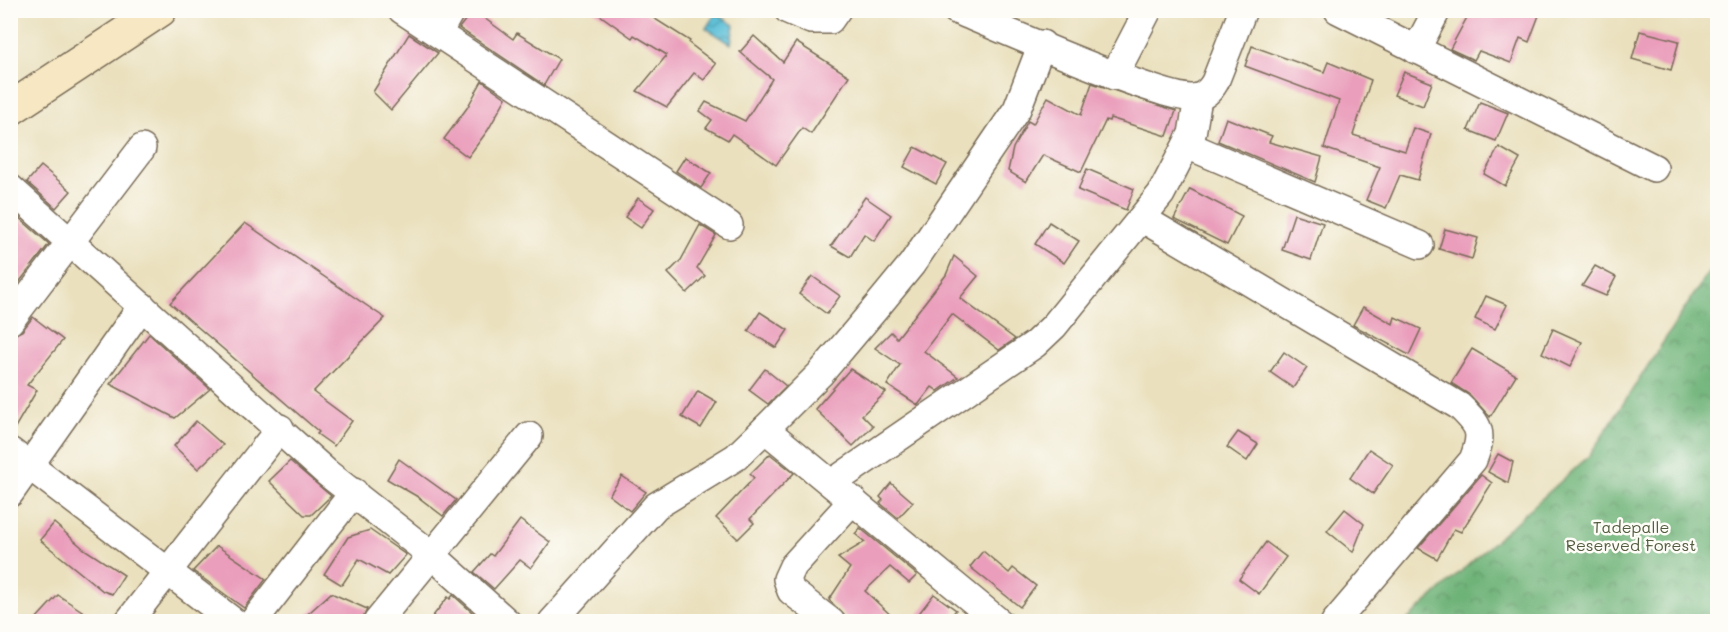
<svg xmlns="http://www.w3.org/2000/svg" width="1728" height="632" viewBox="0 0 1728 632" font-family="Mali,sans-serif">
<defs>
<pattern id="forest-crowns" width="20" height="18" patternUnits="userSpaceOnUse" patternTransform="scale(1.5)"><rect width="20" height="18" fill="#6db277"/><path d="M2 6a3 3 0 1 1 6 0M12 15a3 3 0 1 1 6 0" fill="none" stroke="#5b9161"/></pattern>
<pattern id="water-waves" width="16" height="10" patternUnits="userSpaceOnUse" patternTransform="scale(1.5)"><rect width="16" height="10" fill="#57bdd6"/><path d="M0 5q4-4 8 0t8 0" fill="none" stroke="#499aad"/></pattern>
</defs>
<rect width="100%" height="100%" fill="#fdfcf7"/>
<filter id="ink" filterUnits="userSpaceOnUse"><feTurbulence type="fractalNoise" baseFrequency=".0167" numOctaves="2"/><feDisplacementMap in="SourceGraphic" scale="12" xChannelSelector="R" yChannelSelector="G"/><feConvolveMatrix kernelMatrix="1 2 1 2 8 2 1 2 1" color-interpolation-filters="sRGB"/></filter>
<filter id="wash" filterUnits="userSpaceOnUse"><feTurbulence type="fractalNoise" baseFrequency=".008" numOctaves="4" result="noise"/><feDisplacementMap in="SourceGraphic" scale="24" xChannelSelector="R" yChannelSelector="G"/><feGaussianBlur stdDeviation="1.35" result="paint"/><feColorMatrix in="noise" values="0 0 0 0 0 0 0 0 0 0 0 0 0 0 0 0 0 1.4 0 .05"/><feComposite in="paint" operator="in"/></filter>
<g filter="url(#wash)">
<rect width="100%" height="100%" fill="#eae0bd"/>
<path fill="url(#forest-crowns)" stroke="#546e4a" stroke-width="1.5" d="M 1717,259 L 1717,621 L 1406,621 L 1590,455 Z"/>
<path fill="url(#water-waves)" stroke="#49747a" stroke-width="1.5" d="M 716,13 L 734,25 L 731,44 L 706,28 Z"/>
<g id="blocks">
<g fill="#ea9ebb">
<path d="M 473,10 L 513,39 L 517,33 L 559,59 L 544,85 L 459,28 Z"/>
<path d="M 593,10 L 641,10 L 690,41 L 689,43 L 716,64 L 704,80 L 694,73 L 667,107 L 637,91 L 667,55 L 634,35 L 632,38 Z"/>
<path d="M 1471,10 L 1490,10 L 1504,16 L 1507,10 L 1541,10 L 1529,42 L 1520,38 L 1511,63 L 1479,51 L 1474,60 L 1450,49 Z"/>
<path d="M 1640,31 L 1679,41 L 1671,70 L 1632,59 Z"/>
<path d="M 409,34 L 438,53 L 391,110 L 373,92 Z"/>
<path d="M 754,36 L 783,62 L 796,42 L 849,76 L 811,134 L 802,128 L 776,165 L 732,134 L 728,140 L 706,128 L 712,120 L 700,111 L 706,102 L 745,121 L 772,79 L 740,52 Z"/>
<path d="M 1252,46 L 1324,72 L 1328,62 L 1371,80 L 1353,135 L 1405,151 L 1413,128 L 1431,134 L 1418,180 L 1400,175 L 1386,208 L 1366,200 L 1380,167 L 1324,148 L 1339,101 L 1245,66 Z"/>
<path d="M 1404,72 L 1432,83 L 1423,106 L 1394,95 Z"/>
<path d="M 482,81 L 506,98 L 488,130 L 468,157 L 444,139 L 467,108 Z"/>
<path d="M 1092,83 L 1176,111 L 1167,136 L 1110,118 L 1109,121 L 1106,120 L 1081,172 L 1043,155 L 1026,182 L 1008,171 L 1013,148 L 1028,121 L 1033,124 L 1048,97 L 1081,115 Z"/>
<path d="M 1480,102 L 1508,113 L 1496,141 L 1468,130 Z"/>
<path d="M 1226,118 L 1272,136 L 1269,142 L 1322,157 L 1315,182 L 1218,141 Z"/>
<path d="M 915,147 L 947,164 L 936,184 L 904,167 Z"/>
<path d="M 1499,147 L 1520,159 L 1505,186 L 1484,174 Z"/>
<path d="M 685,157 L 711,173 L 701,188 L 676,171 Z"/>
<path d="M 41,166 L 71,191 L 56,208 L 27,182 Z"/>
<path d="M 1087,169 L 1134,189 L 1126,210 L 1078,190 Z"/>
<path d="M 1190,189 L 1242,216 L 1227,245 L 1174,219 Z"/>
<path d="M 865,197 L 891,215 L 874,241 L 864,234 L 850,257 L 831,246 Z"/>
<path d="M 638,198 L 654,209 L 641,228 L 625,217 Z"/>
<path d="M 10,210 L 49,244 L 10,294 Z"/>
<path d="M 1294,214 L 1323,223 L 1311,260 L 1282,250 Z"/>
<path d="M 1049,222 L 1079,241 L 1064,263 L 1035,244 Z"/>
<path d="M 245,223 L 385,318 L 313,392 L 352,421 L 334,446 L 317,434 L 319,432 L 170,303 Z"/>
<path d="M 700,225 L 716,235 L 697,268 L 705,276 L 687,293 L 668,273 L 681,260 Z"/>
<path d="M 1445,229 L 1478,238 L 1472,259 L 1439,249 Z"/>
<path d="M 954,256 L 978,276 L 960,298 L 1015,339 L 999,350 L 952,314 L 924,351 L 958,377 L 938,391 L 932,387 L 918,405 L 887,385 L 900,365 L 875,348 L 891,332 L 897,338 L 946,275 Z"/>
<path d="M 1595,266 L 1616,277 L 1606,296 L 1582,286 Z"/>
<path d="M 812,276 L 840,296 L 827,314 L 799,294 Z"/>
<path d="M 1486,296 L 1507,305 L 1495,329 L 1475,319 Z"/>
<path d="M 1363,307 L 1393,324 L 1395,317 L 1421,329 L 1409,355 L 1353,325 Z"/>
<path d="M 760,312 L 788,330 L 776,348 L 748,331 Z"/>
<path d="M 33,317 L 63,340 L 27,385 L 37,390 L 10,436 L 10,336 L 22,331 Z"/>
<path d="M 1553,329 L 1582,342 L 1570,367 L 1542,353 Z"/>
<path d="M 149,334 L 210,389 L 175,418 L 110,384 Z"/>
<path d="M 1472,349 L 1516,375 L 1490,417 L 1470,395 L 1451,383 Z"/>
<path d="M 1284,352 L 1307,368 L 1293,388 L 1270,372 Z"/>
<path d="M 765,369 L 786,386 L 768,404 L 749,390 Z"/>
<path d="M 850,369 L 886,392 L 862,415 L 873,426 L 853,446 L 815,409 Z"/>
<path d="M 698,391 L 717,402 L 701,428 L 682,417 Z"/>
<path d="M 196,421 L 223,445 L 198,469 L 174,446 Z"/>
<path d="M 1238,432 L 1258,444 L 1247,461 L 1227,447 Z"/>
<path d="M 1369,449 L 1393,465 L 1373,494 L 1350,478 Z"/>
<path d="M 770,454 L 794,473 L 750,519 L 754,523 L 738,539 L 716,518 L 754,478 L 750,474 Z"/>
<path d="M 1498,454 L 1513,462 L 1508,483 L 1488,472 Z"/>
<path d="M 399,459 L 456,500 L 443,516 L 418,497 L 387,479 Z"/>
<path d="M 290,461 L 331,496 L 311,515 L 304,515 L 269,481 Z"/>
<path d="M 1481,475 L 1492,483 L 1461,532 L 1454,529 L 1437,559 L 1418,548 Z"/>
<path d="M 622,476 L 646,492 L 630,511 L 609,495 Z"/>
<path d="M 891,483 L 913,502 L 898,518 L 880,503 L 883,500 L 880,497 Z"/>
<path d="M 1345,509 L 1364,524 L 1353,552 L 1327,531 Z"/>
<path d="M 520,520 L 550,542 L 531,568 L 520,560 L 494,589 L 474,572 L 490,554 L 493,556 Z"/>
<path d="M 54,523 L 84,549 L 124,575 L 112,594 L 103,591 L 40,540 Z"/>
<path d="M 860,528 L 917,575 L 909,583 L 890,567 L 865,591 L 897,621 L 850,621 L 829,600 L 850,568 L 838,558 L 865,542 L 855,534 Z"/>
<path d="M 370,530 L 406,555 L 388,575 L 359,559 L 342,585 L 324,574 L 348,537 Z"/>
<path d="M 1266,542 L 1286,557 L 1259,594 L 1239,579 Z"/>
<path d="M 217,546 L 266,579 L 244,608 L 193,571 Z"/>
<path d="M 983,551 L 1009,573 L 1013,568 L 1036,586 L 1020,607 L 970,567 Z"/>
<path d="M 331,593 L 367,609 L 362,621 L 300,621 Z"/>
<path d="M 934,594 L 956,610 L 947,621 L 913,621 Z"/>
<path d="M 58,595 L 97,621 L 34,621 Z"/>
<path d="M 453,595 L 473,613 L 466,621 L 429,621 L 448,597 L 450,599 Z"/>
</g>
</g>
</g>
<g filter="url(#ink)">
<use href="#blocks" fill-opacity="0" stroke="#786a56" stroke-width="1.5"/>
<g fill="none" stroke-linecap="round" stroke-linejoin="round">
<defs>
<g id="street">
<path d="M 402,10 L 729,225"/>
<path d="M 788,10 L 811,20 L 830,20 L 837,10"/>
<path d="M 956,10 C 993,25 1172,105 1198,97 C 1206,95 1211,89 1215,82 L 1243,10"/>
<path d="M 1338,10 L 1654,168"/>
<path d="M 438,33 L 451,10"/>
<path d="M 1416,50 L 1437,10"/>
<path d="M 1114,76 L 1148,10"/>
<path d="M 1187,145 L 1420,245"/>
<path d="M 10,188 L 327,473 L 433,556 L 507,622"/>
<path d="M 1143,219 L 1459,406 C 1480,426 1484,432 1473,460 L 1335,622"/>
<path d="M 10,321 L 142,148"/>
<path d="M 765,429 L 999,622"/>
<path d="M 10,451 L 234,622"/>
<path d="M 832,483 L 1035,344 L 1054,326 L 1161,194 L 1192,134 L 1198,98"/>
<path d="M 10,493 L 142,306"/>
<path d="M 128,622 L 280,428"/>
<path d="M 253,622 L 354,492"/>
<path d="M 377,622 L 529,436"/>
<path d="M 552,622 L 656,506 L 736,457 L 765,429 L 820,374 L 880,303 L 912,264 L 1017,109 L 1042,44"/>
<path d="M 831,622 L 791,591 L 787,579 L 793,566 L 853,500"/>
</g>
<path id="secondary" d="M 10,109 L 160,10"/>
</defs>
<use href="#street" stroke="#786a56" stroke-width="30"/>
<use href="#secondary" stroke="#786a56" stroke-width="36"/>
<use href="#street" stroke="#fff" stroke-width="27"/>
<use href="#secondary" stroke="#f7e8c3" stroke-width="33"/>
</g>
</g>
<g text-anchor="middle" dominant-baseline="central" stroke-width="5" stroke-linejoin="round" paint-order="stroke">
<g font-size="16" fill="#525c3f" stroke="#fdfcf7">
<text x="1631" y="526">Tadepalle<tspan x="1631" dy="18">Reserved Forest</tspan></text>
</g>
</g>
<rect width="1728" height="632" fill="none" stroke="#fdfcf7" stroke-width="36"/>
</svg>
